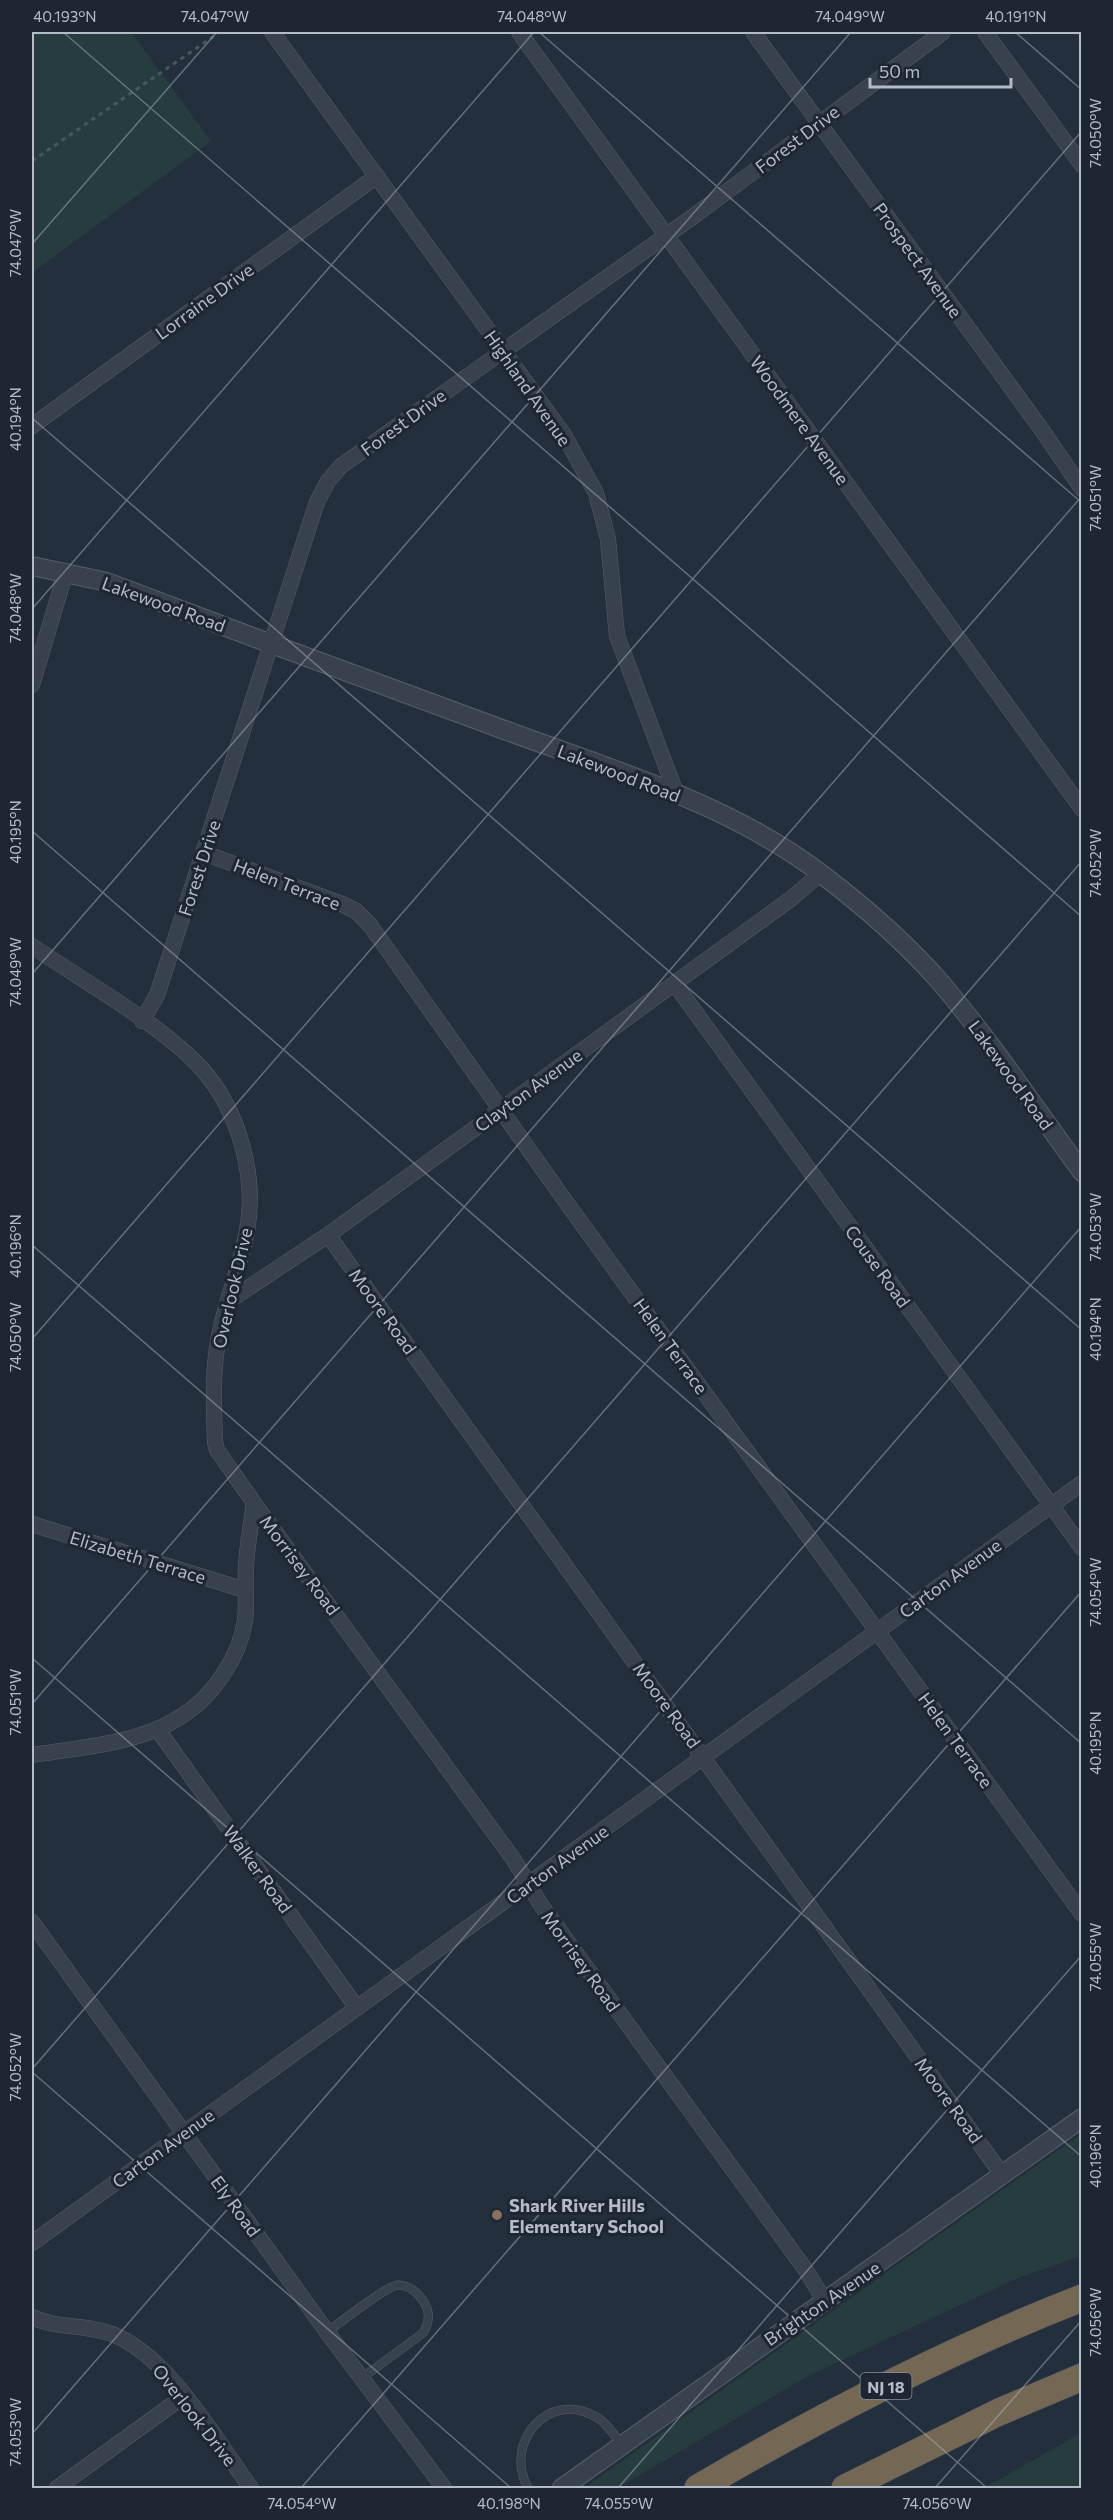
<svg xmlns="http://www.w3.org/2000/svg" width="1113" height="2520" viewBox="0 0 1113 2520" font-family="Commissioner,sans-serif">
<rect width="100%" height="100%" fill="#242f3e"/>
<g fill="#263c3f">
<path d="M 32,32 L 131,32 L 211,141 L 32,273 Z"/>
<path d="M 1081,2134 L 1081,2256 L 1018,2278 L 808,2376 L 618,2488 L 584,2488 Z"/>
<path d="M 1081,2433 L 1081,2488 L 984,2488 Z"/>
</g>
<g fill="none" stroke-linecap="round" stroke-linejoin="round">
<defs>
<g id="service">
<path d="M 327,2332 C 339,2324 387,2285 398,2285 C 410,2285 418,2293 424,2302 C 431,2314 429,2322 423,2333 L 362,2378"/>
<path d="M 528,2488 C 503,2443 548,2389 596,2417 C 606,2422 614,2435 621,2444"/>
</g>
<g id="minor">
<path d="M 272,32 L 564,435 L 596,493 L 608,539 L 617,636 L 676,793"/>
<path d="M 519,32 L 1082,809"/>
<path d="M 753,32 L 1044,433 L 1082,489"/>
<path d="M 985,32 L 1082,165"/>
<path d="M 32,426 L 377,176"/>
<path d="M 32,685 L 66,571"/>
<path d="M 204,853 L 342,904 L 356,911 L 370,925 L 566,1202 L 1082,1914"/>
<path d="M 32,946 C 83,981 161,1024 202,1069 C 239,1111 257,1176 247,1231 C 240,1268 224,1304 218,1342 C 212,1375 214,1408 215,1442 L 217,1450 L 254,1503 C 251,1524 247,1545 246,1567 C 245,1585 247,1604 245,1621 C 242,1640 233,1660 222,1676 C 179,1742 102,1744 32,1755"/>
<path d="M 675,984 L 1082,1548"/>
<path d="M 142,1021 L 157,995 L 317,502 L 328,481 L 341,466 L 691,218 L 943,32"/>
<path d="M 328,1235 L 1003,2176"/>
<path d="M 230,1300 L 328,1235 L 792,898 L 821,873"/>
<path d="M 254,1503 L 514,1860 L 541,1905 L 805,2269 L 825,2301"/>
<path d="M 32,1524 L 245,1590"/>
<path d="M 158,1730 L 357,2008"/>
<path d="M 32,1922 L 327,2332 L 444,2488"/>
<path d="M 32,2243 L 1082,1483"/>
<path d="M 32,2317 C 57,2329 86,2324 112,2334 C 168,2355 216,2440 251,2488"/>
<path d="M 57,2488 L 184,2396"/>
</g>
<g id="tertiary">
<path d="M 32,566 L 107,582 C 241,633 375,683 510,732 C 616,771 733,805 824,876 C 866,908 906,943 941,983 C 992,1043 1035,1108 1082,1172"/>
<path d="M 562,2488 L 1082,2118"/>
</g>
<g id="motorway">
<path d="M 698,2488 C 821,2416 948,2350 1082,2298"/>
<path d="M 845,2488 L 999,2412 L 1082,2377"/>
</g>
</defs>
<use href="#service" stroke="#565f6c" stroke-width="9"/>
<use href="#minor" stroke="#565f6c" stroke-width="16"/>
<use href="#tertiary" stroke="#565f6c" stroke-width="20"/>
<use href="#motorway" stroke="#434c59" stroke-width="28"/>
<path stroke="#44595c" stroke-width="3" stroke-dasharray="4.5 4.5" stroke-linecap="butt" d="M 32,161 L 220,32"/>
<use href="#service" stroke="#38414e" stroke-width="8"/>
<use href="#minor" stroke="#38414e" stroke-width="15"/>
<use href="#tertiary" stroke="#38414e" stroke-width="18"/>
<use href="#motorway" stroke="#746855" stroke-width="27"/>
</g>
<path fill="none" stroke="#b4bcc9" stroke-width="1.5" stroke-opacity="0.45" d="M 63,32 L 1082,917M 539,32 L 1082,503M 1015,32 L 1082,90M 32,244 L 217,32M 32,418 L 1082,1330M 32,609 L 534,32M 32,831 L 1082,1744M 32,974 L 851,32M 32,1245 L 1082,2157M 32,1339 L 1082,131M 32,1658 L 987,2488M 32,1704 L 1082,496M 32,2069 L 1082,861M 32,2072 L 511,2488M 32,2434 L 1082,1226M 32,2485 L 35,2488M 301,2488 L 1082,1591M 618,2488 L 1082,1955M 935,2488 L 1082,2320"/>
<circle fill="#8d6e63" stroke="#1d2633" stroke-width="2" cx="497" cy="2215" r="6"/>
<g text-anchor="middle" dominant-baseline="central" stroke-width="6" stroke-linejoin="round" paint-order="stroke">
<rect fill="#1d2633" stroke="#878f9c" stroke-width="1.5" x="860.5" y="2373" width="51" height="26" rx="4.5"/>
<g font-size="16" font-weight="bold" fill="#b4bcc9">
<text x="886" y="2386">NJ 18</text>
</g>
<g font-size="18" fill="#b4bcc9" stroke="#1d2633">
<text transform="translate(797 139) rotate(-37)">Forest Drive</text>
<text transform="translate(918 260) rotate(54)">Prospect Avenue</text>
<text transform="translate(204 301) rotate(-36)">Lorraine Drive</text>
<text transform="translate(528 388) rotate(55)">Highland Avenue</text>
<text transform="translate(800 420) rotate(54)">Woodmere Avenue</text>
<text transform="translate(403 422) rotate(-36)">Forest Drive</text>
<text transform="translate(164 604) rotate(20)">Lakewood Road</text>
<text transform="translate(619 773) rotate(21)">Lakewood Road</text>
<text transform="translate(199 868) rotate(-72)">Forest Drive</text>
<text transform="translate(287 884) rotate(21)">Helen Terrace</text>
<text transform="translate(1011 1075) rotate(54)">Lakewood Road</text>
<text transform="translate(528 1090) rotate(-36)">Clayton Avenue</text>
<text transform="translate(878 1266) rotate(54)">Couse Road</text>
<text transform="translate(232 1288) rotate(-77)">Overlook Drive</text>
<text transform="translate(383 1311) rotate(54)">Moore Road</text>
<text transform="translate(671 1346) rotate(54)">Helen Terrace</text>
<text transform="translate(138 1557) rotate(17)">Elizabeth Terrace</text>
<text transform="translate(300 1565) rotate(53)">Morrisey Road</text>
<text transform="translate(950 1578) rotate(-36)">Carton Avenue</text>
<text transform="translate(667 1705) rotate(54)">Moore Road</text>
<text transform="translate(956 1740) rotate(54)">Helen Terrace</text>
<text transform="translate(557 1864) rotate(-36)">Carton Avenue</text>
<text transform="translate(258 1869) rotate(54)">Walker Road</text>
<text transform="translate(581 1961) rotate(54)">Morrisey Road</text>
<text transform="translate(949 2100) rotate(54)">Moore Road</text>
<text transform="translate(163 2148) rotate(-36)">Carton Avenue</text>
<text transform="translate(236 2206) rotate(54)">Ely Road</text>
<text transform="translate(822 2303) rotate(-34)">Brighton Avenue</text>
<text transform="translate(195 2415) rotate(52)">Overlook Drive</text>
</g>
<g font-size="18" font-weight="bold" fill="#b4bcc9" stroke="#1d2633" text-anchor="start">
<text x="509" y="2205">Shark River Hills<tspan x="509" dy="21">Elementary School</tspan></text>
</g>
</g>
<rect width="1113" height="2520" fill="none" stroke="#1d2633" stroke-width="66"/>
<path d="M870 78v9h141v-9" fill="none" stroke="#b4bcc9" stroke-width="3"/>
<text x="879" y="78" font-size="18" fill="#b4bcc9" stroke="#1d2633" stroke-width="4.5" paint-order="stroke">50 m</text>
<rect x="33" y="33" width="1047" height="2454" fill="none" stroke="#b4bcc9" stroke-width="2"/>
<g font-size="15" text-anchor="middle" fill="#b4bcc9">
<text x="65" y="22">40.193°N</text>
<text x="215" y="22">74.047°W</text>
<text x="532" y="22">74.048°W</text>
<text x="850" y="22">74.049°W</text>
<text x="1016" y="22">40.191°N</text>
<text transform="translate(1096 133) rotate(-90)" y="5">74.050°W</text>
<text transform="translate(16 243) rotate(-90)" y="5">74.047°W</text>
<text transform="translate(16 419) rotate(-90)" y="5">40.194°N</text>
<text transform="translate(1096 498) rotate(-90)" y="5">74.051°W</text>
<text transform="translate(16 608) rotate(-90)" y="5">74.048°W</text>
<text transform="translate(16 832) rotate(-90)" y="5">40.195°N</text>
<text transform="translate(1096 863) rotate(-90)" y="5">74.052°W</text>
<text transform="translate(16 972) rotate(-90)" y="5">74.049°W</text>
<text transform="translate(1096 1227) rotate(-90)" y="5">74.053°W</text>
<text transform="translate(16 1246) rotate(-90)" y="5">40.196°N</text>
<text transform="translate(1096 1329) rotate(-90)" y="5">40.194°N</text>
<text transform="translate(16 1337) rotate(-90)" y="5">74.050°W</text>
<text transform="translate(1096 1592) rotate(-90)" y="5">74.054°W</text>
<text transform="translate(16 1702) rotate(-90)" y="5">74.051°W</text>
<text transform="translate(1096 1743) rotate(-90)" y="5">40.195°N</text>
<text transform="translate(1096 1957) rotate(-90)" y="5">74.055°W</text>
<text transform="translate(16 2067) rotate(-90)" y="5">74.052°W</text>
<text transform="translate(1096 2156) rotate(-90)" y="5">40.196°N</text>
<text transform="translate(1096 2322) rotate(-90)" y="5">74.056°W</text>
<text transform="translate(16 2432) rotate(-90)" y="5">74.053°W</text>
<text x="302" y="2509">74.054°W</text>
<text x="509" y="2509">40.198°N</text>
<text x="619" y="2509">74.055°W</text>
<text x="937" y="2509">74.056°W</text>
</g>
</svg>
